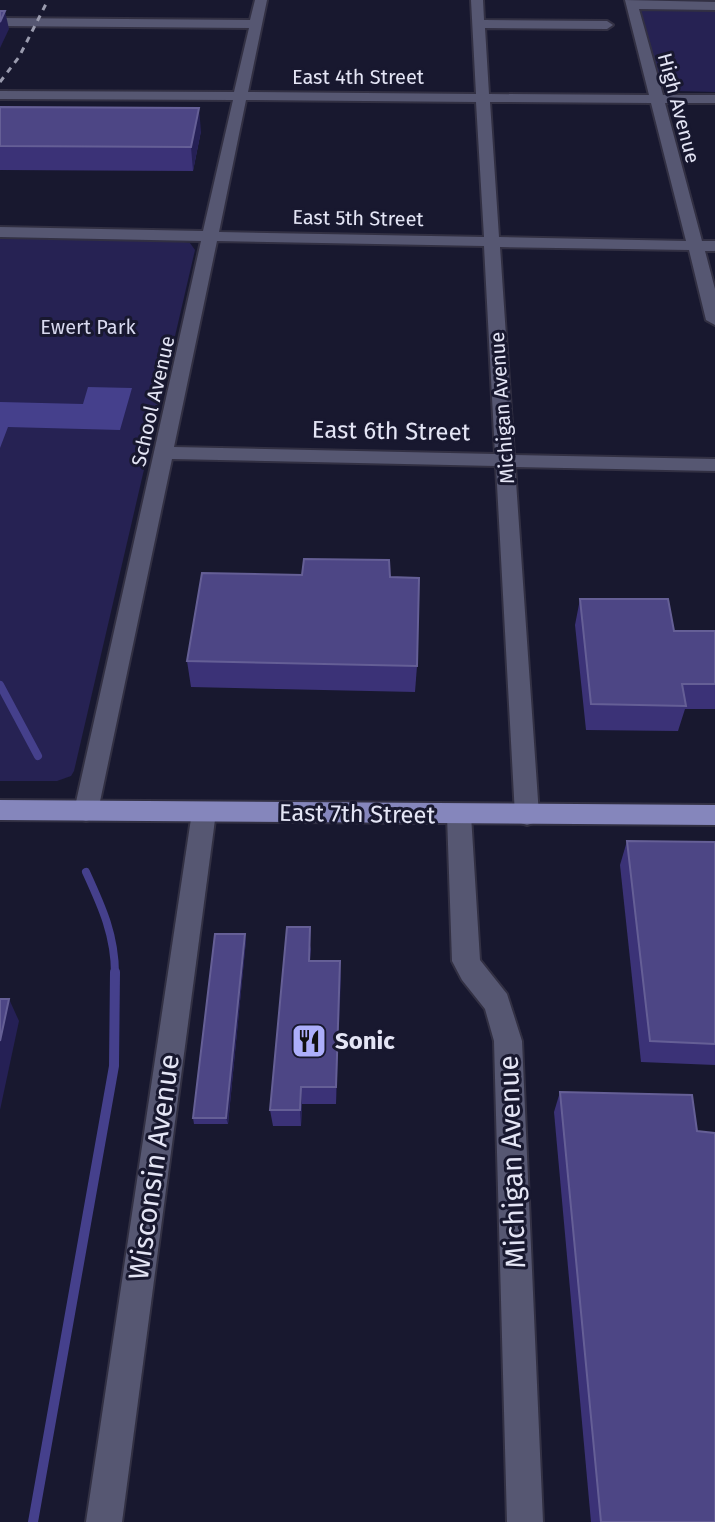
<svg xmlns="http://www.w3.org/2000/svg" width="715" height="1522" viewBox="0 0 715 1522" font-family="'Fira Sans',sans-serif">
<rect width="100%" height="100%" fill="#18182f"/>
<g fill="#262253">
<path d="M 637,0 L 715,0 L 715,92 L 676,91 L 661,84 Z"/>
<path d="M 0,236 L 174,240 L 190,243 L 195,250 L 74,771 L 71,776 L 57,781 L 0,781 Z"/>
</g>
<path fill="#45408c" d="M 88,387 L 132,388 L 120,430 L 8,427 L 0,448 L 0,402 L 83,404 Z"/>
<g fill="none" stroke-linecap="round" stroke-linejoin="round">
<g stroke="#45408c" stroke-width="8">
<path d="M 0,685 L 38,756"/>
<path d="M 86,872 C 102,907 115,935 115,974"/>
</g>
<path stroke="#45408c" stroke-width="10" d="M 33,1522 L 114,1066 L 115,972"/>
<defs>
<g id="minor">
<path d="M 255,0 L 267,0 L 248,92 L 476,94 L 471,0 L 483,0 L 484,20 L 607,21 L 613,25 L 607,29 L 485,28 L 489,94 L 649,95 L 625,0 L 715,2 L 715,10 L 639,9 L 663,95 L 715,95 L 715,103 L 665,103 L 702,241 L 715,241 L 715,251 L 705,251 L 715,289 L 715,325 L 706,320 L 689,250 L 500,247 L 514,455 L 715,459 L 715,471 L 515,467 L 539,815 L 536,822 L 527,825 L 518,822 L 515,815 L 496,466 L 172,459 L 98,811 L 95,818 L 86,821 L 77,818 L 74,811 L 201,241 L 0,237 L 0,227 L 203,231 L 233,100 L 0,99 L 0,91 L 234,92 L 249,28 L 0,26 L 0,18 L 250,20 ZM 246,100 L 476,102 L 484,237 L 219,232 ZM 490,102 L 651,103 L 686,241 L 499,237 ZM 217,241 L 484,246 L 495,454 L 174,447 Z"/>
<path d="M 204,802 L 213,805 L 216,812 L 122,1522 L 86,1522 L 192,812 L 195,805 Z"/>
<path d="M 459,805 L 468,808 L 471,815 L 480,960 L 507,994 L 522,1041 L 543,1522 L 507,1522 L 494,1041 L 485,1009 L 462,980 L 452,961 L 447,815 L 450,808 Z"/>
</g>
<path id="major" d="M 0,800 L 715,805 L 715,825 L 0,820 Z"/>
</defs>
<use href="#minor" stroke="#323043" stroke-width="4"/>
<use href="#major" stroke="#323043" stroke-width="4"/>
<use href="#minor" fill="#565772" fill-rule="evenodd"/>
<use href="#major" fill="#8586bc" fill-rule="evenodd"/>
<path stroke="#9a9bae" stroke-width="3" stroke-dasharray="6 6" stroke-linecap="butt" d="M 0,82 L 19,57 L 48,0"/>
</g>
<g fill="#3b3277">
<path d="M 0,107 L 201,131 L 193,171 L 0,170 Z"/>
<path d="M 390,577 L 417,666 L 415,692 L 191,687 L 187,661 Z"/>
<path d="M 580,599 L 674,631 L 715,631 L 715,709 L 685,709 L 678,731 L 586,730 L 575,625 Z"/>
<path d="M 627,841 L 715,842 L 715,1065 L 641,1062 L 620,865 Z"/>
<path d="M 246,940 L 228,1124 L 194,1124 L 193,1118 Z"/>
<path d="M 311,945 L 310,961 L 340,961 L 336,1104 L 302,1104 L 301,1126 L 273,1126 L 270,1110 Z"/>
<path d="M 560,1092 L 697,1131 L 715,1522 L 591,1522 L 554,1112 Z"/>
</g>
<g fill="#252055">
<path d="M 5,11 L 9,29 L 0,48 L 0,22 Z"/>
<path d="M 199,108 L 201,131 L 193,171 L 191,147 Z"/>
<path d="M 245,934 L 246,940 L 228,1124 L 226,1118 Z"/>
<path d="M 340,961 L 341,978 L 336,1104 L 336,1087 Z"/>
<path d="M 9,999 L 19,1021 L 0,1110 L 0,1041 Z"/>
<path d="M 301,1087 L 302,1104 L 301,1126 L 300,1110 Z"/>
</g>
<g fill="#4d4685" stroke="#655f96" stroke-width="2">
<path d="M 0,11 L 5,11 L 0,22 Z"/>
<path d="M 0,107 L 199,108 L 191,147 L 0,146 Z"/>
<path d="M 304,559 L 389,560 L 390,577 L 419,578 L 417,666 L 187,661 L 202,573 L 302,575 Z"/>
<path d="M 580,599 L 668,599 L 674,631 L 715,631 L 715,684 L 682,684 L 686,706 L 591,704 Z"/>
<path d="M 627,841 L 715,842 L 715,1044 L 650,1041 Z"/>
<path d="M 287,927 L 310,927 L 309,961 L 340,961 L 336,1087 L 301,1087 L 300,1110 L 270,1110 Z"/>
<path d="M 215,934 L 245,934 L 226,1118 L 193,1118 Z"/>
<path d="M 0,999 L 9,999 L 0,1041 Z"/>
<path d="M 560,1092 L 692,1095 L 697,1131 L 715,1133 L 715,1522 L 601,1522 Z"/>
</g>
<defs>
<symbol id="restaurant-square" viewBox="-11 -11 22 22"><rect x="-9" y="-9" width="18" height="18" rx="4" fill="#adaffb" stroke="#18182f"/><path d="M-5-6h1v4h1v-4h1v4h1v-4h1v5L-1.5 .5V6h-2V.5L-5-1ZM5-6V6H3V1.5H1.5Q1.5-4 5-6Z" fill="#111"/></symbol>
</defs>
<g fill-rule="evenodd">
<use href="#restaurant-square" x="289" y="1021" width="40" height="40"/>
</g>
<g text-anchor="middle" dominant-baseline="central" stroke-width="6" stroke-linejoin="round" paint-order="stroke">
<g font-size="20" fill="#e4e5f5" stroke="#18182f">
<text x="358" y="77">East 4th Street</text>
<text transform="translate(679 108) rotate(75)">High Avenue</text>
<text transform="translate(358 218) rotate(1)">East 5th Street</text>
<text transform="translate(153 401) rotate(-77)">School Avenue</text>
<text transform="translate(502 408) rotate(-94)">Michigan Avenue</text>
</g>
<g font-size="20" fill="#d8d9ef" stroke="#18182f">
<text x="88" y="327">Ewert Park</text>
</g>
<g font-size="24" fill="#e4e5f5" stroke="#18182f">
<text transform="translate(391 431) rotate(1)">East 6th Street</text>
<text transform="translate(357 814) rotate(1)">East 7th Street</text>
</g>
<g font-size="24" font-weight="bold" fill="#e4e5f5" stroke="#18182f" text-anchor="start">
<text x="335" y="1041">Sonic</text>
</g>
<g font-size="28" fill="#e4e5f5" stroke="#18182f">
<text transform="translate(512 1162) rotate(-92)">Michigan Avenue</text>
<text transform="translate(154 1167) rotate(-82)">Wisconsin Avenue</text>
</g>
</g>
</svg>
